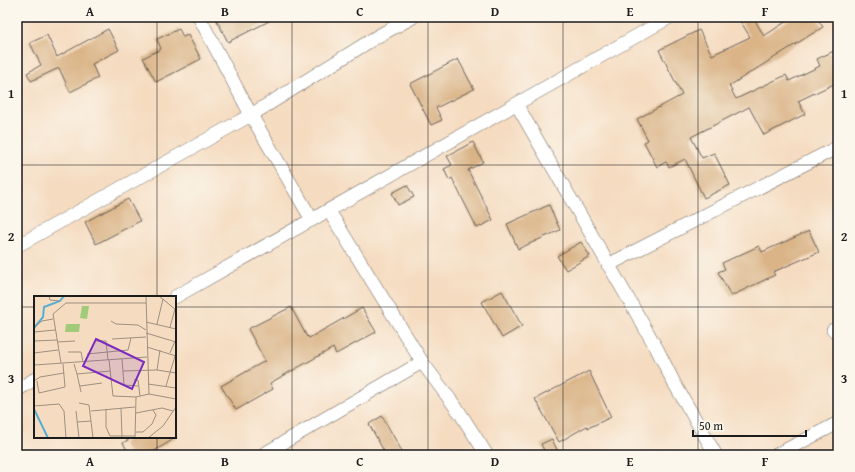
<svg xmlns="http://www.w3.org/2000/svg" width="855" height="472" viewBox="0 0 855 472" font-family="'Gentium Book Plus',serif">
<rect width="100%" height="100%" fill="#fbf7ec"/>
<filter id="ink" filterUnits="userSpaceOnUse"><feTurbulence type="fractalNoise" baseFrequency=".025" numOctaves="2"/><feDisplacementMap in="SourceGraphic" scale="8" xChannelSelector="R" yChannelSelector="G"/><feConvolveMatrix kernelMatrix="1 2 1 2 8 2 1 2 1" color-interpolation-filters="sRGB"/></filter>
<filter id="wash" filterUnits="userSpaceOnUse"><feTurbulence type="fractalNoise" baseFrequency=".012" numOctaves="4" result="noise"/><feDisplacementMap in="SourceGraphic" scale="16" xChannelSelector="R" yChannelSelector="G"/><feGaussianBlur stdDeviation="0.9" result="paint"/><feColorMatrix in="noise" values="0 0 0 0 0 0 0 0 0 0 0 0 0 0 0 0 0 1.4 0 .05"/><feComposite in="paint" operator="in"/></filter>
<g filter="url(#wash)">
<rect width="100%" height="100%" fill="#f5dcc1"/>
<g id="blocks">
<g fill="#dab487">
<path d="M 215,17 L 277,17 L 228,42 Z"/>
<path d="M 738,17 L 753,17 L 764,36 L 793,17 L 816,17 L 823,27 L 729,86 L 736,99 L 786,75 L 789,81 L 820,66 L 817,59 L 838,49 L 838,82 L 798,101 L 805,114 L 764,135 L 749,107 L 691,137 L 702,158 L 714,153 L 730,185 L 704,198 L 685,159 L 669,167 L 666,162 L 657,167 L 644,142 L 648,140 L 637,119 L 682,95 L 659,50 L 699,30 L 712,55 L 750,37 Z"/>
<path d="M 108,29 L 119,50 L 92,64 L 98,78 L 70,92 L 59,68 L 31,81 L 27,73 L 41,65 L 30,43 L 47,35 L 57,57 Z"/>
<path d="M 179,29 L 183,37 L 188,35 L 201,59 L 156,82 L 143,58 L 161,49 L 157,39 Z"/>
<path d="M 458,59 L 474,89 L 436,108 L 442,120 L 431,125 L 410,84 Z"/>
<path d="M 473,142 L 483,162 L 468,170 L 493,220 L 477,228 L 452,178 L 449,180 L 444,169 L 452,165 L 447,156 Z"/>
<path d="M 407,185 L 414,197 L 398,205 L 392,193 Z"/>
<path d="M 128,199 L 140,221 L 96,244 L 85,222 Z"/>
<path d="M 549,205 L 560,230 L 518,249 L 507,224 Z"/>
<path d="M 809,231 L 819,252 L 773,272 L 775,275 L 731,296 L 718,272 L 725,269 L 722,263 L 759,246 L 762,252 Z"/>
<path d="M 581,242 L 590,256 L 566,270 L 557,256 Z"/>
<path d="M 502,291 L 522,326 L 502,338 L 482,302 Z"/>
<path d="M 291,307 L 307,337 L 308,336 L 309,338 L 362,308 L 376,332 L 336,354 L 333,348 L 270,383 L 273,389 L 236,410 L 221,386 L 265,361 L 248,329 Z"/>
<path d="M 589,371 L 611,417 L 588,428 L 587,426 L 559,442 L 535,399 Z"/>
<path d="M 382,416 L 404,455 L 386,455 L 369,424 Z"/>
<path d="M 133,437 L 177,437 L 148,455 L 130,455 L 123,443 Z"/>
<path d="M 552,439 L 558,452 L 552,455 L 546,455 L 541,444 Z"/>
</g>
</g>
</g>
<g filter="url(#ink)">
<use href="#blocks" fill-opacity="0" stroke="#685f56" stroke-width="1"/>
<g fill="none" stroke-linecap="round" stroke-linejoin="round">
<defs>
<g id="street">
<path d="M 199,17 L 251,115 L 312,220"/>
<path d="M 517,105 L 657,349 L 674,383 L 716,455"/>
<path d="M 329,211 L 422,362 L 460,413 L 487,455"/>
<path d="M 17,246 L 251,115 L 378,36 L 413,17"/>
<path d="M 608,265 L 838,147"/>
<path d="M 175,297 L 670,17"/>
<path d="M 833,330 L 838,328"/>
<path d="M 17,390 L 35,379"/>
<path d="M 262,455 L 422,362"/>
<path d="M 776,455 L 838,423"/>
</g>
</defs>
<use href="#street" stroke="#685f56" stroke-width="14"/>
<use href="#street" stroke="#fff" stroke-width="13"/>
</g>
</g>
<path fill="none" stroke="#1c1c1c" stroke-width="1" stroke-opacity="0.55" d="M 157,17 L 157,297M 292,17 L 292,455M 428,17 L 428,455M 563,17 L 563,455M 698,17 L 698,455M 17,165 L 838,165M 17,307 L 35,307M 175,307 L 838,307M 157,437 L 157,455"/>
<g transform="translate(34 296)">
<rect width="142" height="142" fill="#f5dcc1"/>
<path d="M 48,10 L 55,10 L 53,23 L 46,22 ZM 32,28 L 46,28 L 45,36 L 31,36 Z" fill="#a1cb78"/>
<path fill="none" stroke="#56aed3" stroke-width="2" d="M 0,32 L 9,21 L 10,11 L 26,5 L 30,0M 0,113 L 14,142"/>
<path fill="none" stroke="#9e8f7f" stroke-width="1" d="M 15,0 L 16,4 L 25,5M 112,0 L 115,98M 125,0 L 142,14M 77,25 L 82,28 L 104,29 L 112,34M 112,26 L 142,33M 123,28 L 129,3M 0,31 L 8,25 L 19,23M 136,31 L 141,13M 0,36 L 21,34M 112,37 L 142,46M 78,43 L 112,41M 0,45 L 23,44M 62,45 L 72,45 L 74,64M 23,46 L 41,45M 113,51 L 142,60M 34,56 L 47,56 L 49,66M 0,57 L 24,54M 136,57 L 141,45M 53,58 L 94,54 L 97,42M 88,63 L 90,89 L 104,90M 75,64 L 79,100 L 102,101 L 115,98 L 142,103M 27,67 L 19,18 L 32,7 L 112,7M 40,68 L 43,78 L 76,75M 1,69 L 113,61M 123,74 L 126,54M 89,75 L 123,74 L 142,77M 43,78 L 47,96M 100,84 L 104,84 L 106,100M 0,85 L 6,81 L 30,77M 3,85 L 5,97 L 31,91 L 29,68M 114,88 L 142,92M 46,90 L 68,87M 132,90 L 141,60M 45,107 L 55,109 L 59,142M 0,110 L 25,108 L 30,115 L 32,142M 87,112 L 88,141M 72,113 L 72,131 L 76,140 L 101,140M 42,115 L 45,142M 57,115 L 101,111M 102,117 L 128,112 L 139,115M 43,126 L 57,125M 102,136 L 109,136 L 118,128 L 122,119 L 119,114M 101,142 L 102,101M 114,142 L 129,130 L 142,111"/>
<path fill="#7b2cbf" fill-opacity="0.15" stroke="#7b2cbf" stroke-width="2" d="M 62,43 L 110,66 L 98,93 L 49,70 Z"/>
<rect width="142" height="142" fill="none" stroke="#1c1c1c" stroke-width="2"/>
</g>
<rect width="855" height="472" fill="none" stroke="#fbf7ec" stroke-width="44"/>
<path d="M693 430v6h113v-6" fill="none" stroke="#1c1c1c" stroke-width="2"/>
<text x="699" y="430" font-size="12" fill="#1c1c1c" stroke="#fbf7ec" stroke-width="3" paint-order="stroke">50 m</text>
<rect x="22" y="22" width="811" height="428" fill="none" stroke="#1c1c1c" stroke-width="1.5"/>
<g font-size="13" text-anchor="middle" font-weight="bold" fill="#1c1c1c">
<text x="90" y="16">A</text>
<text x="225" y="16">B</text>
<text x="360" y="16">C</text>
<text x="495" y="16">D</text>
<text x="630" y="16">E</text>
<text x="765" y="16">F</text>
<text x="11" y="98">1</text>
<text x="844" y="98">1</text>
<text x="11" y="241">2</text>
<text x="844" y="241">2</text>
<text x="11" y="383">3</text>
<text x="844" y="383">3</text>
<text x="90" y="466">A</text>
<text x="225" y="466">B</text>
<text x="360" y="466">C</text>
<text x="495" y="466">D</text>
<text x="630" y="466">E</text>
<text x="765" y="466">F</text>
</g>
</svg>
